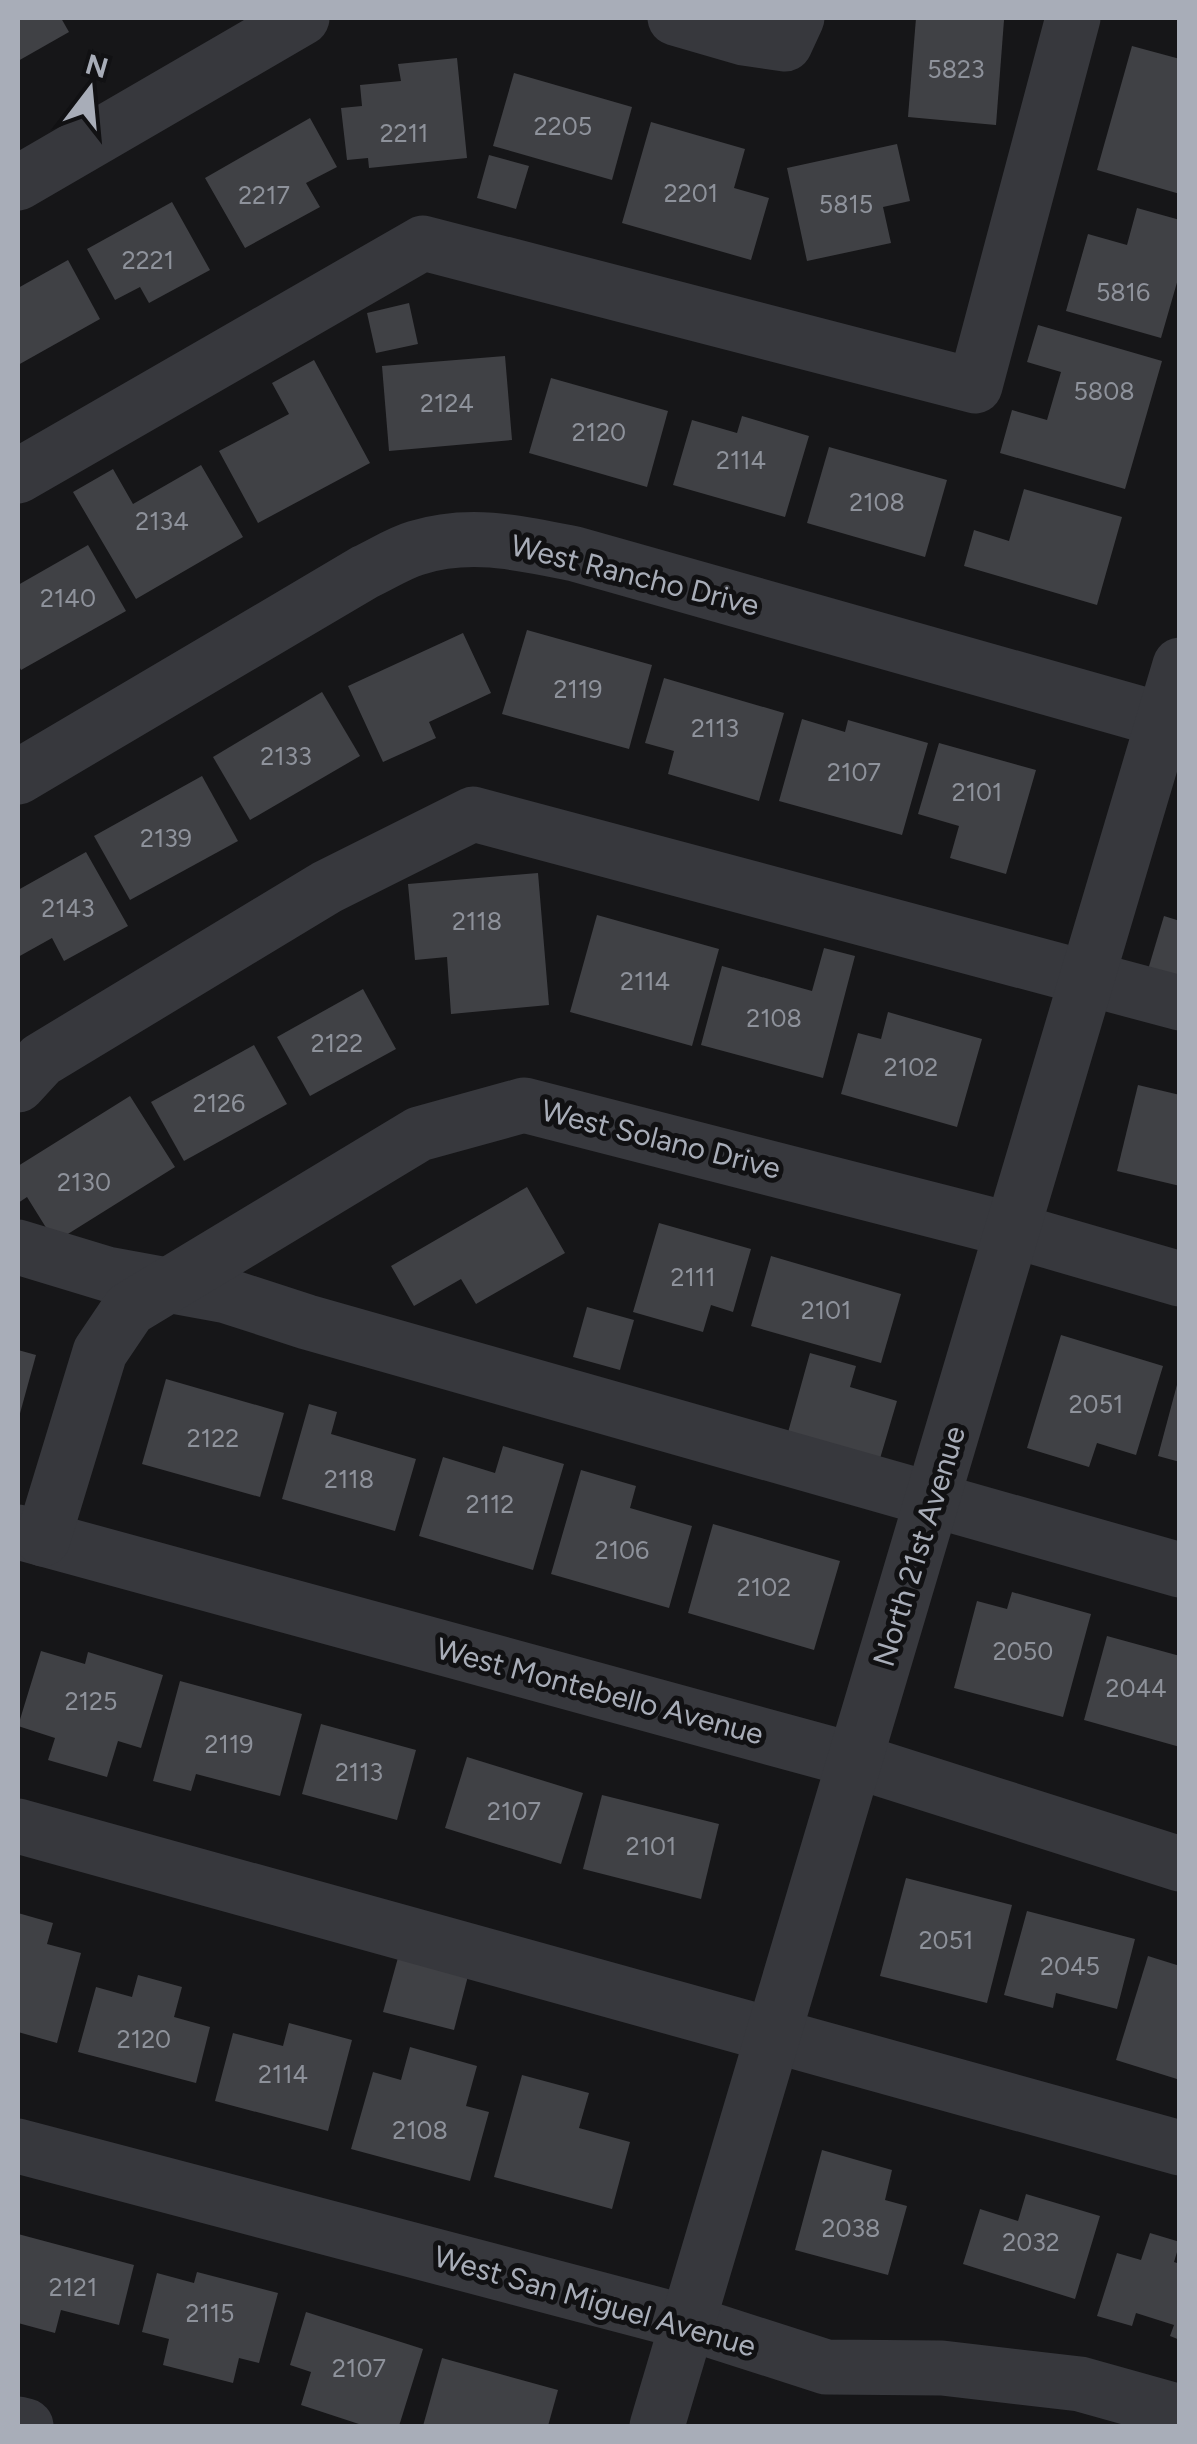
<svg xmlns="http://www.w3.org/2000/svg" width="1197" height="2444" viewBox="0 0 1197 2444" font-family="Figtree,sans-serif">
<rect width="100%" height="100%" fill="#161618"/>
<g fill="#404145">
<path d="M 18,18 L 61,18 L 69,32 L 18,61 Z"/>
<path d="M 916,18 L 1004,20 L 996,125 L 908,117 Z"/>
<path d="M 1132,46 L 1180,59 L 1180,194 L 1097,170 Z"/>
<path d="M 457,58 L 467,158 L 369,168 L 368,158 L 347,160 L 341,108 L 362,106 L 360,85 L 401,81 L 398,64 Z"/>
<path d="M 514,73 L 632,107 L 612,180 L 493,146 Z"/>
<path d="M 310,118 L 337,167 L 306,183 L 320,207 L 245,248 L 205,178 Z"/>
<path d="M 651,122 L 745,149 L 734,188 L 769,198 L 751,260 L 622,223 Z"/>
<path d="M 897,144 L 910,201 L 883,207 L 891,243 L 807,261 L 787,168 Z"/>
<path d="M 489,155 L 529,166 L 516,209 L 477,198 Z"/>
<path d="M 172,202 L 210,270 L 149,303 L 140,287 L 115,300 L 87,249 Z"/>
<path d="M 1137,208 L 1180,220 L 1180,272 L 1161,338 L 1066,311 L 1088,234 L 1127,245 Z"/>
<path d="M 68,260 L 100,319 L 18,365 L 18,288 Z"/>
<path d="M 409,303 L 418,344 L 376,353 L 367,313 Z"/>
<path d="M 1038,325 L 1162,361 L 1125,489 L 1000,453 L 1012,410 L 1047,420 L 1061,372 L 1027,362 Z"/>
<path d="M 505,356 L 512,440 L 389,451 L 382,366 Z"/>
<path d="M 314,360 L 370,463 L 258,523 L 219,451 L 289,414 L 272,383 Z"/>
<path d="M 551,378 L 668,411 L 647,487 L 529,453 Z"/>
<path d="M 742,416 L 809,436 L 785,517 L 673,485 L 692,420 L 737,433 Z"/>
<path d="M 829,447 L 947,480 L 925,557 L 807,523 Z"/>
<path d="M 201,465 L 243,537 L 136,599 L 73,492 L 113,469 L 133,504 Z"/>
<path d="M 1024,489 L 1122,517 L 1097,605 L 964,566 L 974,530 L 1009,541 Z"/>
<path d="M 88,545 L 126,611 L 21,670 L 18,664 L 18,585 Z"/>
<path d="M 527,630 L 652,665 L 629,749 L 502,714 Z"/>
<path d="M 463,633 L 491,693 L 429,722 L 436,738 L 383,762 L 348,686 Z"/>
<path d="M 664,678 L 784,713 L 759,801 L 668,774 L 674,751 L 645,743 Z"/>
<path d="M 322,692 L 360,756 L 250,820 L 213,757 Z"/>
<path d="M 802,719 L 845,732 L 848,720 L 928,743 L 902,835 L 779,801 Z"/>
<path d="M 939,743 L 1036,770 L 1006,874 L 950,858 L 959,826 L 918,814 Z"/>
<path d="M 202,776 L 238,841 L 130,900 L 94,836 Z"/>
<path d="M 86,852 L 128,926 L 64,961 L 52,938 L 18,957 L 18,890 Z"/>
<path d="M 538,873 L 549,1005 L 451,1014 L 447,957 L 415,960 L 408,884 Z"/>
<path d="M 597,915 L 719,949 L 692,1046 L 570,1012 Z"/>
<path d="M 1164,916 L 1180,921 L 1180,983 L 1147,973 Z"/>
<path d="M 824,948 L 855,956 L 823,1078 L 701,1045 L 722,966 L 812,991 Z"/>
<path d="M 363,989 L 396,1049 L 310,1096 L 277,1037 Z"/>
<path d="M 888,1012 L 982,1039 L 957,1127 L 841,1094 L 858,1033 L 881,1039 Z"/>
<path d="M 254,1045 L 287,1104 L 184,1161 L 151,1102 Z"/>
<path d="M 1138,1085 L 1180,1095 L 1180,1186 L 1117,1171 Z"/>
<path d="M 130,1096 L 175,1167 L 55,1242 L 27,1197 L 18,1203 L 18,1166 Z"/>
<path d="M 527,1187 L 565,1253 L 476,1304 L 461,1279 L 414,1306 L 391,1266 Z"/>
<path d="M 659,1223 L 751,1249 L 733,1312 L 711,1305 L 703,1332 L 633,1312 Z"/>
<path d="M 771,1256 L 901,1294 L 881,1363 L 751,1326 Z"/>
<path d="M 587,1307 L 634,1320 L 620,1370 L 573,1357 Z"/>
<path d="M 1061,1335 L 1163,1366 L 1136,1455 L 1097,1443 L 1089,1467 L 1027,1448 Z"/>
<path d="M 18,1350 L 36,1355 L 19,1417 L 18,1417 Z"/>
<path d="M 810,1353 L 856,1366 L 850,1387 L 897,1401 L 879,1462 L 787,1436 Z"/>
<path d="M 166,1379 L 284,1413 L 260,1497 L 142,1464 Z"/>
<path d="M 1178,1381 L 1180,1381 L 1180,1462 L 1158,1456 Z"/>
<path d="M 309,1404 L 337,1412 L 331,1434 L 416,1459 L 395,1531 L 282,1499 Z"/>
<path d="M 503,1446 L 564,1464 L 533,1570 L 419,1536 L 443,1457 L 495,1473 Z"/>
<path d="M 581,1470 L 636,1486 L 630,1508 L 692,1526 L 669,1608 L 551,1574 Z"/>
<path d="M 713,1524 L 840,1561 L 814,1650 L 688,1613 Z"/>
<path d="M 1012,1592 L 1091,1614 L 1063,1717 L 954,1688 L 977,1601 L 1007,1609 Z"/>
<path d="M 1107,1636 L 1180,1656 L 1180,1747 L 1084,1720 Z"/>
<path d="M 41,1651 L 85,1664 L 88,1652 L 163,1675 L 141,1748 L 118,1741 L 107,1777 L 48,1760 L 55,1738 L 18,1726 Z"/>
<path d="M 180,1681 L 302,1714 L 280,1796 L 196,1774 L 191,1791 L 153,1781 Z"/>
<path d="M 321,1724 L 416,1750 L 397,1820 L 302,1794 Z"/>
<path d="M 467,1757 L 583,1793 L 561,1864 L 445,1828 Z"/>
<path d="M 602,1795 L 719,1824 L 701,1899 L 583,1869 Z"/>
<path d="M 906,1878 L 1012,1905 L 987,2003 L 880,1976 Z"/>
<path d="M 1027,1911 L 1135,1939 L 1117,2009 L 1056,1993 L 1053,2008 L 1004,1995 Z"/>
<path d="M 18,1913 L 53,1923 L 47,1944 L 81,1953 L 57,2043 L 18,2032 Z"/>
<path d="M 399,1954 L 469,1972 L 454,2030 L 383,2012 Z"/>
<path d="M 1148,1956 L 1180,1966 L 1177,2079 L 1116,2060 Z"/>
<path d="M 138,1975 L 182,1987 L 174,2017 L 210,2027 L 196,2083 L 78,2052 L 96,1987 L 132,1997 Z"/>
<path d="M 289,2023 L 352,2040 L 328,2131 L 215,2101 L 233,2033 L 283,2046 Z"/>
<path d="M 410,2047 L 477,2066 L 466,2106 L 489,2112 L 470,2181 L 351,2149 L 373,2072 L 401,2080 Z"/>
<path d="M 522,2075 L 589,2093 L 579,2128 L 630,2142 L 612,2209 L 494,2177 Z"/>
<path d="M 822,2150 L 892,2170 L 885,2200 L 907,2206 L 888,2275 L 795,2250 Z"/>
<path d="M 1026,2194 L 1100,2216 L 1075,2299 L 963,2264 L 980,2209 L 1018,2221 Z"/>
<path d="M 1150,2233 L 1180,2242 L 1174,2262 L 1180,2264 L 1180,2340 L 1170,2336 L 1174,2325 L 1136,2313 L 1132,2326 L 1097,2316 L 1117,2253 L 1141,2260 Z"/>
<path d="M 18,2234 L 134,2265 L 119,2325 L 61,2310 L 55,2333 L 18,2323 Z"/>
<path d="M 197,2272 L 278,2293 L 259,2363 L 239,2358 L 233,2383 L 163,2365 L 169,2339 L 142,2332 L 157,2273 L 194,2283 Z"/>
<path d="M 306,2312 L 423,2349 L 399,2426 L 365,2426 L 301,2405 L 311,2372 L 290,2365 Z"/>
<path d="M 442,2358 L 558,2390 L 548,2426 L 423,2426 Z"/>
</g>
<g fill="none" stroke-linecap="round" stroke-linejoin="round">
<g stroke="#37383d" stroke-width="55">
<path d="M 675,18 L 744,38 L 785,44 L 797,18"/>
<path d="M 18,183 L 302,18"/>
<path d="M 18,476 L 423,243 L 975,386 L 1073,18"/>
<path d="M 18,777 L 365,572 C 382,564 399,553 416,548 C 470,531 521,543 575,554 L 1180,725"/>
<path d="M 18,1085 L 41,1060 L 327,887 L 473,814 L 1180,1003"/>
<path d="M 18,1247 L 107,1274 L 227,1296 L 307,1322 L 1180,1570"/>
<path d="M 18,1532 L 853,1760 L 1180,1864"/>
<path d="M 43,1539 L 100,1352 L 129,1309 L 419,1134 L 524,1105 L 1011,1230 L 1180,1279"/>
<path d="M 18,1826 L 1180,2148"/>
<path d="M 18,2146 L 689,2323 L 826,2367 L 942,2368 L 1080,2384 L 1180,2412"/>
<path d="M 18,2424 L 26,2426"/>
<path d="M 657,2426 L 1180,665"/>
</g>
</g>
<g text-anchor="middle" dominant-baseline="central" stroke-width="10" stroke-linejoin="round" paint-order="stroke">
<g font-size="25" fill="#8e929b">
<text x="956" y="69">5823</text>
<text x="563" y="126">2205</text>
<text x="404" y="133">2211</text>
<text x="691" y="193">2201</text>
<text x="264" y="195">2217</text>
<text x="846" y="204">5815</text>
<text x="148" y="260">2221</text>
<text x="1123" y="292">5816</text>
<text x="1104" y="391">5808</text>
<text x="447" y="403">2124</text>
<text x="599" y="432">2120</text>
<text x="741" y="460">2114</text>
<text x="877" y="502">2108</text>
<text x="162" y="521">2134</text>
<text x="68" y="598">2140</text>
<text x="578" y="689">2119</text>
<text x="715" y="728">2113</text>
<text x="286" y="756">2133</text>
<text x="854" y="772">2107</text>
<text x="977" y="792">2101</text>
<text x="166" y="838">2139</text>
<text x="68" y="908">2143</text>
<text x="477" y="921">2118</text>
<text x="645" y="981">2114</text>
<text x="774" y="1018">2108</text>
<text x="337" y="1043">2122</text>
<text x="911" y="1067">2102</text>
<text x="219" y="1103">2126</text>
<text x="84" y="1182">2130</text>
<text x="693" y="1277">2111</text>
<text x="826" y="1310">2101</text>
<text x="1096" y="1404">2051</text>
<text x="213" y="1438">2122</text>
<text x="349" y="1479">2118</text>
<text x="490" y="1504">2112</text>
<text x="622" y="1550">2106</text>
<text x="764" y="1587">2102</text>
<text x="1023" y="1651">2050</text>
<text x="1136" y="1688">2044</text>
<text x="91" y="1701">2125</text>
<text x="229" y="1744">2119</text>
<text x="359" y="1772">2113</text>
<text x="514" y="1811">2107</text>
<text x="651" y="1846">2101</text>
<text x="946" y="1940">2051</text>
<text x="1070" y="1966">2045</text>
<text x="144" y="2039">2120</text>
<text x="283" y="2074">2114</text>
<text x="420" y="2130">2108</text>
<text x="851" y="2228">2038</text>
<text x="1031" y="2242">2032</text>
<text x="73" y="2287">2121</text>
<text x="210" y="2313">2115</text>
<text x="359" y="2368">2107</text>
</g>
<g font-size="30" fill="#a8adb8" stroke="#111113">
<text transform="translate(635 575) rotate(14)">West Rancho Drive</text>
<text transform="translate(661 1139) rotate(14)">West Solano Drive</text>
<text transform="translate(919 1546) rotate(-73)">North 21st Avenue</text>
<text transform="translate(600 1691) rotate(15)">West Montebello Avenue</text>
<text transform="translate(595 2301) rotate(16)">West San Miguel Avenue</text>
</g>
</g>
<rect width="1197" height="2444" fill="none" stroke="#a8adb8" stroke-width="40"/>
<g transform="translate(90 90) rotate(16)" stroke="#111113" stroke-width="8" paint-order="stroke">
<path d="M0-8L18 38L0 25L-18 38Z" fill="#a8adb8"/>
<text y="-15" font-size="28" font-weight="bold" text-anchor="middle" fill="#a8adb8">N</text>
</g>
</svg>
